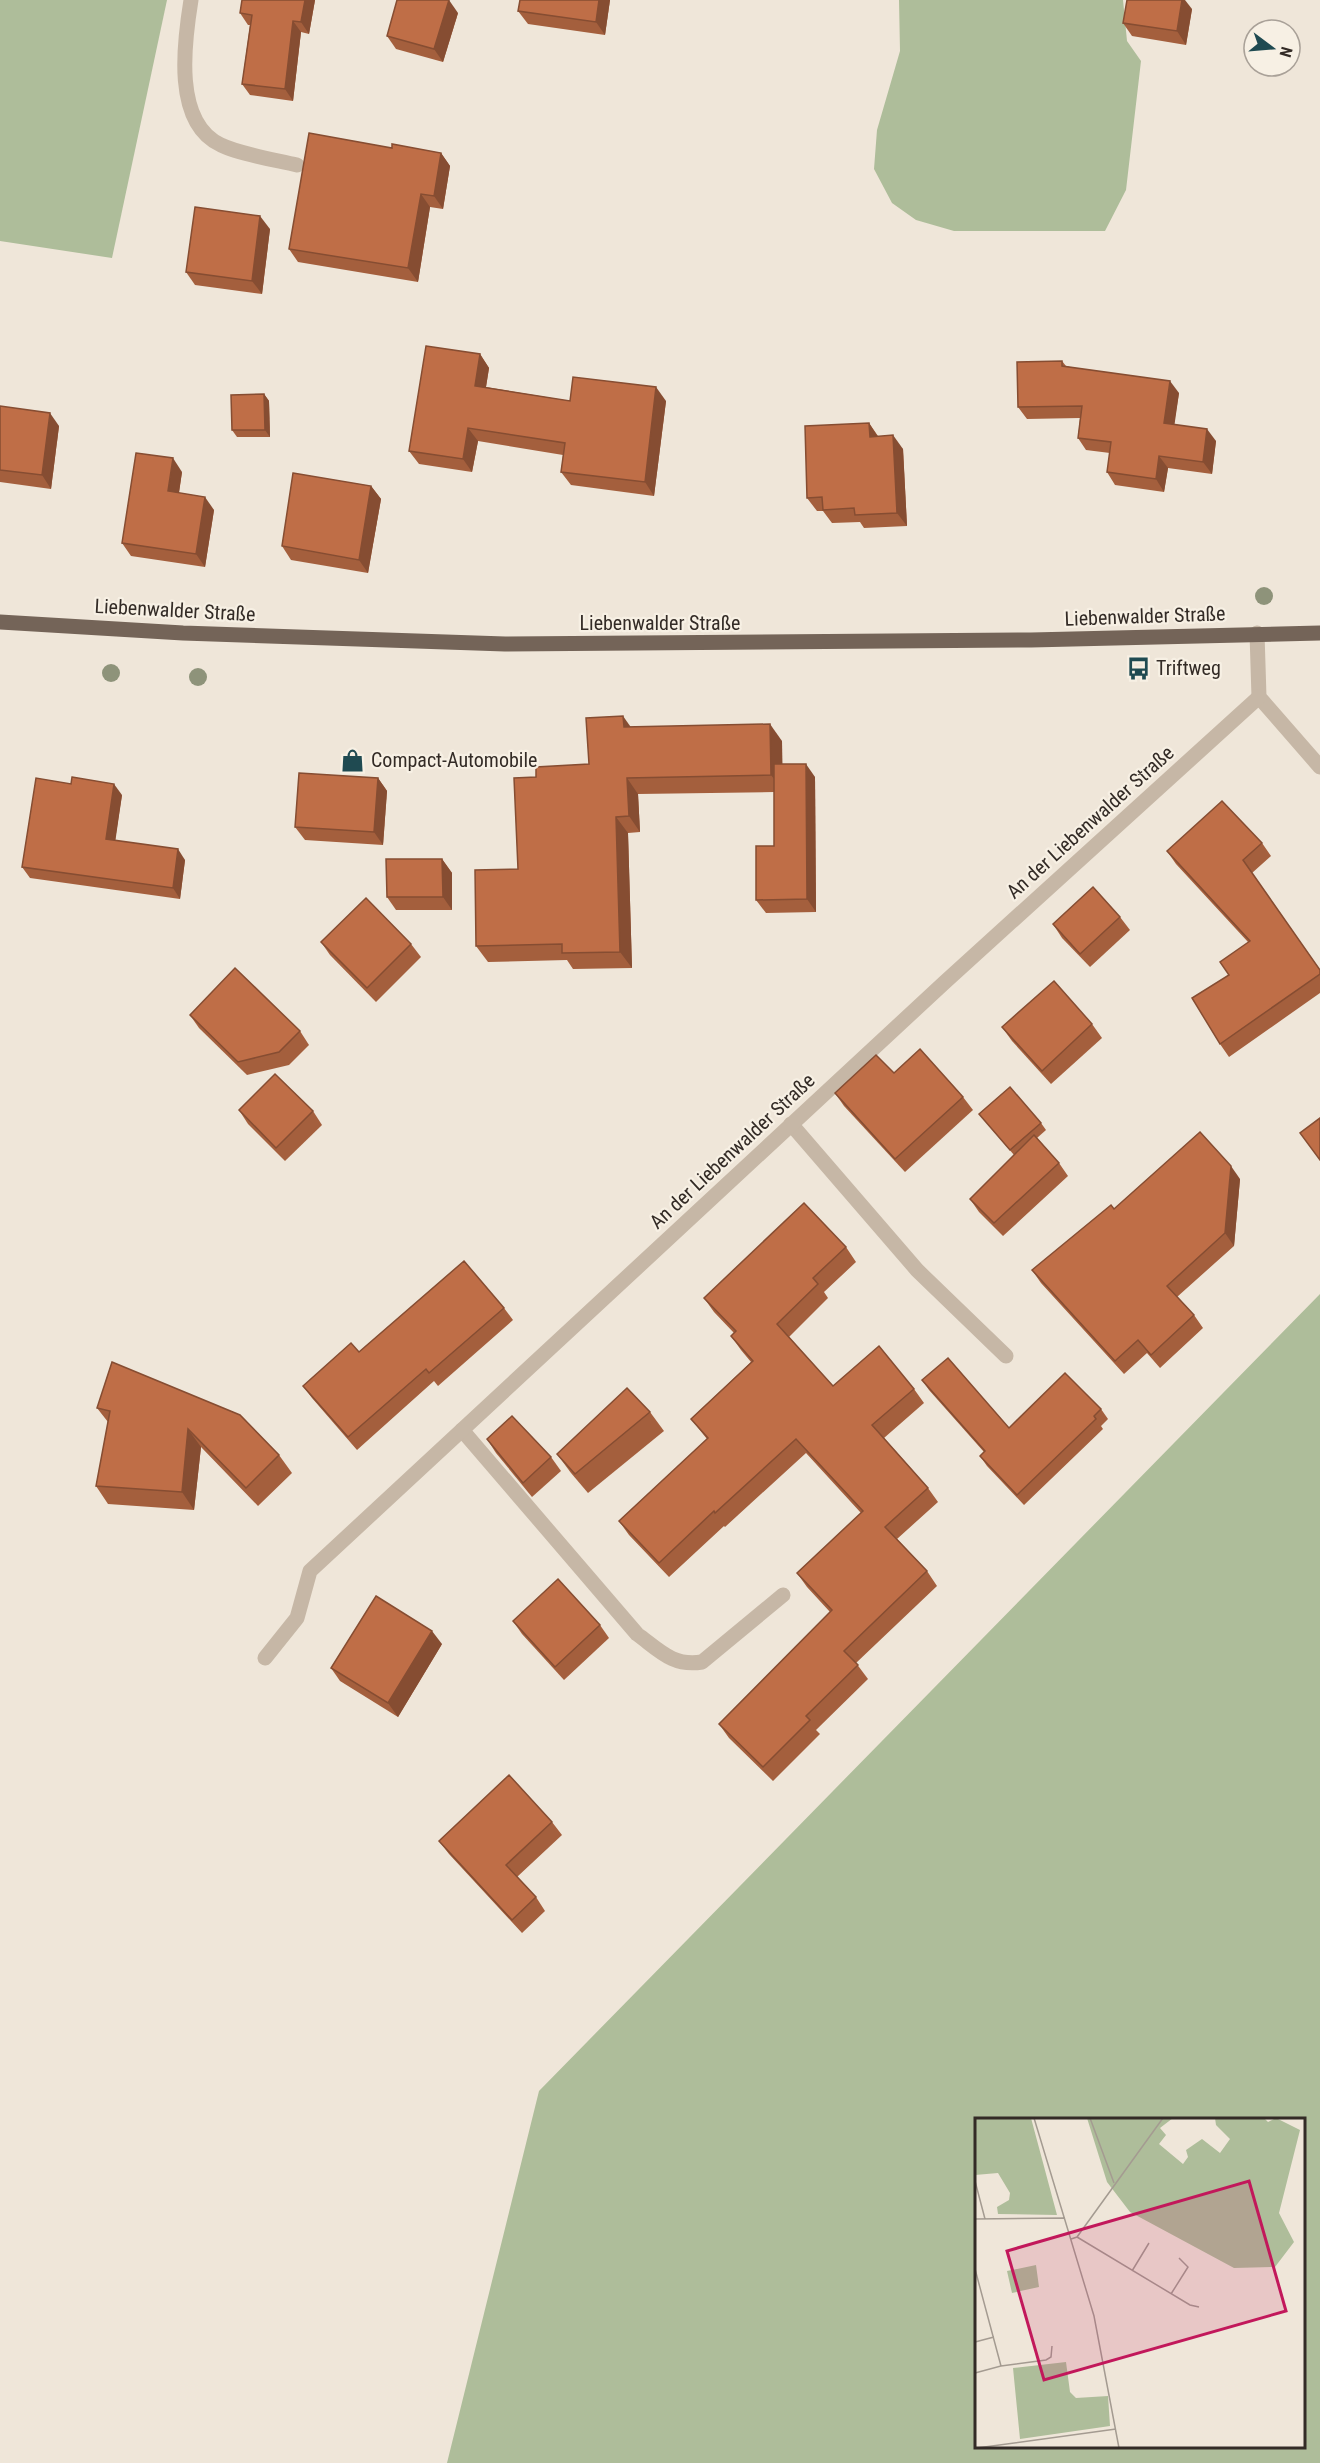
<svg xmlns="http://www.w3.org/2000/svg" width="1320" height="2463" viewBox="0 0 1320 2463" font-family="'Roboto Condensed',sans-serif">
<rect width="100%" height="100%" fill="#efe6d9"/>
<g fill="#aebd9a" fill-rule="evenodd">
<path d="M 0,0 L 167,0 L 112,258 L 0,241 Z"/>
<path d="M 899,0 L 1123,0 L 1127,41 L 1141,61 L 1126,190 L 1105,231 L 954,231 L 916,220 L 892,203 L 874,169 L 877,130 L 900,51 Z"/>
<path d="M 1320,1294 L 1320,2463 L 447,2463 L 539,2091 ZM 976,2120 L 1304,2120 L 1304,2446 L 976,2446 Z"/>
</g>
<g fill="none" stroke-linecap="round" stroke-linejoin="round">
<g stroke="#c6b7a6" stroke-width="15">
<path d="M 191,0 C 184,43 173,123 221,145 C 239,154 276,160 297,165"/>
<path d="M 1257,633 L 1259,697 L 1320,767"/>
<path d="M 791,1124 L 917,1270 L 1006,1356"/>
<path d="M 462,1430 L 637,1634 C 659,1650 673,1667 702,1662 L 783,1595"/>
<path d="M 265,1658 L 297,1618 L 310,1571 L 945,982 L 1259,697"/>
</g>
<path stroke="#746458" stroke-width="15" d="M 0,622 L 183,633 L 505,644 L 1031,640 L 1320,633"/>
</g>
<g fill="#8e937a">
<circle cx="1264" cy="596" r="9"/>
<circle cx="111" cy="673" r="9"/>
<circle cx="198" cy="677" r="9"/>
</g>
<g fill="#a45f3d">
<path d="M 242,0 L 315,0 L 309,34 L 301,32 L 293,101 L 250,95 L 242,84 L 250,25 L 248,25 L 240,13 Z"/>
<path d="M 520,0 L 610,0 L 605,35 L 528,24 L 518,11 Z"/>
<path d="M 1192,9 L 1186,45 L 1132,36 L 1123,23 Z"/>
<path d="M 458,13 L 443,62 L 396,49 L 387,36 Z"/>
<path d="M 392,148 L 441,153 L 450,166 L 443,209 L 430,207 L 418,282 L 298,262 L 289,249 Z"/>
<path d="M 270,229 L 262,294 L 195,285 L 186,272 Z"/>
<path d="M 480,354 L 489,368 L 486,387 L 570,401 L 666,401 L 654,496 L 571,485 L 561,472 L 563,455 L 478,441 L 472,472 L 419,464 L 409,451 Z"/>
<path d="M 1062,361 L 1066,366 L 1179,393 L 1174,424 L 1216,441 L 1212,474 L 1168,468 L 1164,492 L 1115,485 L 1107,472 L 1110,453 L 1086,450 L 1078,438 L 1080,418 L 1027,419 L 1018,407 Z"/>
<path d="M 264,394 L 269,401 L 270,437 L 237,437 L 232,430 Z"/>
<path d="M 0,406 L 59,426 L 51,489 L 0,482 Z"/>
<path d="M 869,423 L 878,436 L 903,449 L 907,526 L 864,528 L 860,522 L 832,523 L 823,511 L 817,511 L 807,498 Z"/>
<path d="M 182,472 L 179,493 L 214,510 L 205,567 L 131,556 L 122,543 Z"/>
<path d="M 371,486 L 381,499 L 368,573 L 291,560 L 282,546 Z"/>
<path d="M 631,727 L 782,741 L 782,764 L 815,777 L 816,912 L 766,913 L 756,900 L 774,846 L 774,792 L 638,794 L 640,832 L 628,833 L 632,968 L 573,969 L 567,960 L 488,962 L 476,946 L 518,869 L 536,777 L 589,764 Z"/>
<path d="M 378,778 L 387,791 L 383,845 L 305,840 L 295,827 Z"/>
<path d="M 122,795 L 115,840 L 185,860 L 180,899 L 30,878 L 22,867 Z"/>
<path d="M 1262,843 L 1271,856 L 1252,873 L 1320,970 L 1320,993 L 1229,1057 L 1220,1044 L 1229,975 L 1248,942 L 1176,864 L 1167,851 Z"/>
<path d="M 442,859 L 452,873 L 452,910 L 396,910 L 387,897 Z"/>
<path d="M 1120,917 L 1130,930 L 1090,967 L 1062,938 L 1053,924 Z"/>
<path d="M 321,942 L 411,944 L 421,957 L 376,1002 L 330,955 Z"/>
<path d="M 190,1015 L 300,1031 L 309,1045 L 289,1065 L 247,1075 L 199,1028 Z"/>
<path d="M 1092,1024 L 1102,1038 L 1051,1084 L 1012,1041 L 1002,1027 Z"/>
<path d="M 835,1093 L 963,1097 L 973,1110 L 905,1172 L 844,1106 Z"/>
<path d="M 239,1110 L 313,1111 L 322,1125 L 285,1161 L 248,1124 Z"/>
<path d="M 979,1114 L 1041,1123 L 1046,1130 L 1037,1138 L 1059,1163 L 1068,1176 L 1003,1236 L 979,1212 L 970,1199 L 1014,1155 Z"/>
<path d="M 1240,1179 L 1234,1246 L 1177,1297 L 1194,1315 L 1203,1328 L 1160,1368 L 1147,1353 L 1124,1374 L 1041,1283 L 1032,1270 L 1114,1209 Z"/>
<path d="M 846,1247 L 856,1262 L 824,1292 L 828,1298 L 789,1337 L 833,1386 L 914,1389 L 924,1403 L 884,1438 L 928,1488 L 938,1502 L 897,1539 L 927,1571 L 937,1586 L 856,1663 L 868,1679 L 816,1730 L 820,1734 L 773,1781 L 729,1738 L 719,1724 L 830,1612 L 807,1587 L 797,1573 L 861,1513 L 806,1453 L 725,1527 L 724,1526 L 669,1577 L 629,1535 L 619,1521 L 707,1439 L 691,1419 L 751,1362 L 741,1350 L 731,1336 L 734,1333 L 714,1312 L 704,1298 Z"/>
<path d="M 504,1308 L 513,1320 L 438,1386 L 434,1381 L 357,1450 L 312,1398 L 303,1386 L 359,1352 Z"/>
<path d="M 112,1362 L 279,1455 L 292,1473 L 258,1506 L 201,1447 L 194,1510 L 108,1504 L 96,1486 L 108,1422 L 97,1408 Z"/>
<path d="M 922,1380 L 1009,1428 L 1101,1409 L 1108,1419 L 1101,1426 L 1103,1429 L 1024,1505 L 987,1466 L 980,1456 L 984,1452 L 929,1390 Z"/>
<path d="M 650,1412 L 664,1431 L 588,1493 L 571,1473 L 557,1454 Z"/>
<path d="M 487,1439 L 551,1457 L 561,1471 L 532,1497 L 496,1453 Z"/>
<path d="M 513,1621 L 600,1625 L 609,1638 L 564,1680 L 522,1634 Z"/>
<path d="M 442,1644 L 398,1717 L 340,1681 L 331,1668 Z"/>
<path d="M 552,1822 L 562,1835 L 517,1877 L 536,1897 L 545,1911 L 522,1933 L 449,1854 L 439,1841 Z"/>
</g>
<g fill="#864d32">
<path d="M 305,0 L 315,0 L 309,34 L 301,22 Z"/>
<path d="M 449,0 L 458,13 L 443,62 L 434,49 Z"/>
<path d="M 599,0 L 610,0 L 605,35 L 596,22 Z"/>
<path d="M 1182,0 L 1185,0 L 1192,9 L 1186,45 L 1177,31 Z"/>
<path d="M 293,21 L 301,32 L 293,101 L 285,89 Z"/>
<path d="M 441,153 L 450,166 L 443,209 L 434,196 Z"/>
<path d="M 421,194 L 430,207 L 418,282 L 408,268 Z"/>
<path d="M 260,216 L 270,229 L 262,294 L 252,281 Z"/>
<path d="M 480,354 L 489,368 L 484,399 L 475,386 Z"/>
<path d="M 1170,381 L 1179,393 L 1173,435 L 1164,423 Z"/>
<path d="M 656,387 L 666,401 L 654,496 L 645,482 Z"/>
<path d="M 264,394 L 269,401 L 270,437 L 265,430 Z"/>
<path d="M 50,413 L 59,426 L 51,489 L 42,475 Z"/>
<path d="M 869,423 L 878,437 L 870,437 Z"/>
<path d="M 468,428 L 478,441 L 472,472 L 463,459 Z"/>
<path d="M 1207,429 L 1216,441 L 1212,474 L 1203,462 Z"/>
<path d="M 893,435 L 903,449 L 907,526 L 897,513 Z"/>
<path d="M 1159,456 L 1168,468 L 1164,492 L 1156,479 Z"/>
<path d="M 173,458 L 182,472 L 177,505 L 168,491 Z"/>
<path d="M 371,486 L 381,499 L 368,573 L 359,560 Z"/>
<path d="M 205,497 L 214,510 L 205,567 L 196,554 Z"/>
<path d="M 623,716 L 635,733 L 624,727 Z"/>
<path d="M 770,724 L 782,741 L 783,791 L 771,775 Z"/>
<path d="M 806,764 L 815,777 L 816,912 L 807,899 Z"/>
<path d="M 378,778 L 387,791 L 383,845 L 374,832 Z"/>
<path d="M 627,778 L 638,794 L 640,832 L 629,816 Z"/>
<path d="M 114,784 L 122,795 L 114,850 L 106,839 Z"/>
<path d="M 616,817 L 628,833 L 632,968 L 620,952 Z"/>
<path d="M 178,849 L 185,860 L 180,899 L 173,888 Z"/>
<path d="M 442,859 L 452,873 L 452,910 L 443,897 Z"/>
<path d="M 1231,1166 L 1240,1179 L 1234,1246 L 1225,1233 Z"/>
<path d="M 188,1429 L 201,1447 L 194,1510 L 182,1492 Z"/>
<path d="M 432,1631 L 442,1644 L 398,1717 L 388,1703 Z"/>
</g>
<g fill="#bf6e47" stroke="#864d32" stroke-width="1.5">
<path d="M 242,0 L 305,0 L 301,22 L 293,21 L 285,89 L 242,84 L 252,15 L 240,13 Z"/>
<path d="M 397,0 L 449,0 L 434,49 L 387,36 Z"/>
<path d="M 520,0 L 599,0 L 596,22 L 518,11 Z"/>
<path d="M 1127,0 L 1182,0 L 1177,31 L 1123,23 Z"/>
<path d="M 309,133 L 392,148 L 392,144 L 441,153 L 434,196 L 421,194 L 408,268 L 289,249 Z"/>
<path d="M 195,207 L 260,216 L 252,281 L 186,272 Z"/>
<path d="M 426,346 L 480,354 L 475,386 L 570,401 L 573,377 L 656,387 L 645,482 L 561,472 L 565,443 L 468,428 L 463,459 L 409,451 Z"/>
<path d="M 1062,361 L 1062,366 L 1170,381 L 1164,423 L 1207,429 L 1203,462 L 1159,456 L 1156,479 L 1107,472 L 1111,442 L 1078,438 L 1082,406 L 1018,407 L 1017,362 Z"/>
<path d="M 264,394 L 265,430 L 232,430 L 231,395 Z"/>
<path d="M 0,406 L 50,413 L 42,475 L 0,470 Z"/>
<path d="M 869,423 L 870,437 L 893,435 L 897,513 L 855,515 L 854,508 L 823,510 L 822,497 L 807,498 L 805,426 Z"/>
<path d="M 136,453 L 173,458 L 168,491 L 205,497 L 196,554 L 122,543 Z"/>
<path d="M 293,473 L 371,486 L 359,560 L 282,546 Z"/>
<path d="M 623,716 L 624,727 L 770,724 L 771,775 L 627,778 L 629,816 L 616,817 L 620,952 L 562,953 L 562,944 L 476,946 L 475,870 L 518,869 L 514,778 L 536,777 L 536,767 L 589,764 L 586,718 Z"/>
<path d="M 774,764 L 806,764 L 807,899 L 756,900 L 756,846 L 774,846 Z"/>
<path d="M 299,773 L 378,778 L 374,832 L 295,827 Z"/>
<path d="M 72,777 L 114,784 L 106,839 L 178,849 L 173,888 L 22,867 L 36,778 L 71,784 Z"/>
<path d="M 1222,801 L 1262,843 L 1243,860 L 1320,970 L 1320,974 L 1220,1044 L 1192,998 L 1229,975 L 1220,962 L 1250,941 L 1167,851 Z"/>
<path d="M 386,859 L 442,859 L 443,897 L 387,897 Z"/>
<path d="M 1093,887 L 1120,917 L 1080,954 L 1053,924 Z"/>
<path d="M 366,898 L 411,944 L 367,988 L 321,942 Z"/>
<path d="M 235,968 L 300,1031 L 279,1052 L 238,1062 L 190,1015 Z"/>
<path d="M 1054,981 L 1092,1024 L 1042,1071 L 1002,1027 Z"/>
<path d="M 920,1049 L 963,1097 L 895,1159 L 835,1093 L 876,1055 L 894,1073 Z"/>
<path d="M 275,1074 L 313,1111 L 276,1148 L 239,1110 Z"/>
<path d="M 1010,1087 L 1041,1123 L 1010,1150 L 979,1114 Z"/>
<path d="M 1320,1118 L 1320,1160 L 1300,1133 Z"/>
<path d="M 1200,1132 L 1231,1166 L 1225,1233 L 1167,1286 L 1194,1315 L 1151,1355 L 1138,1340 L 1115,1361 L 1032,1270 L 1111,1205 L 1114,1209 Z"/>
<path d="M 1034,1135 L 1059,1163 L 994,1223 L 970,1199 Z"/>
<path d="M 804,1203 L 846,1247 L 813,1278 L 818,1284 L 777,1324 L 833,1386 L 879,1346 L 914,1389 L 872,1425 L 928,1488 L 885,1527 L 927,1571 L 844,1651 L 858,1665 L 806,1716 L 810,1720 L 763,1767 L 719,1724 L 832,1610 L 797,1573 L 863,1511 L 796,1439 L 715,1513 L 714,1511 L 659,1563 L 619,1521 L 708,1438 L 691,1419 L 753,1361 L 731,1336 L 736,1331 L 704,1298 Z"/>
<path d="M 464,1261 L 504,1308 L 429,1373 L 426,1369 L 348,1437 L 303,1386 L 351,1343 L 359,1352 Z"/>
<path d="M 948,1358 L 1009,1428 L 1065,1373 L 1101,1409 L 1094,1416 L 1096,1419 L 1017,1495 L 980,1456 L 985,1451 L 922,1380 Z"/>
<path d="M 112,1362 L 240,1415 L 279,1455 L 246,1488 L 188,1429 L 182,1492 L 96,1486 L 110,1411 L 97,1408 Z"/>
<path d="M 627,1388 L 650,1412 L 575,1474 L 557,1454 Z"/>
<path d="M 512,1416 L 551,1457 L 523,1483 L 487,1439 Z"/>
<path d="M 558,1579 L 600,1625 L 555,1667 L 513,1621 Z"/>
<path d="M 376,1596 L 432,1631 L 388,1703 L 331,1668 Z"/>
<path d="M 509,1775 L 552,1822 L 506,1865 L 536,1897 L 512,1920 L 439,1841 Z"/>
</g>
<defs>
<symbol id="bus-bare" viewBox="-9 -9 18 18"><path d="M-5-6H5V4H4V6H2V4H-2V6H-4V4H-5ZM-3.5-4V0h7V-4ZM-3.5 1.2v1.5H-2V1.2ZM2 1.2v1.5H3.5V1.2Z" fill="#1f4a51" stroke="#f7f0e4" stroke-width="2.5" paint-order="stroke"/></symbol>
<symbol id="shop-bare" viewBox="-9 -9 18 18"><path d="M-5-2.5h2.3a2.7 3.5 0 0 1 5.4 0H5L5.5 6h-11ZM-1.5-2.5h3a1.5 2.3 0 0 0-3 0Z" fill="#1f4a51" stroke="#f7f0e4" stroke-width="2.5" paint-order="stroke"/></symbol>
</defs>
<g fill-rule="evenodd">
<use href="#bus-bare" x="1122" y="652" width="33" height="33"/>
<use href="#shop-bare" x="336" y="744" width="33" height="33"/>
</g>
<g text-anchor="middle" dominant-baseline="central" stroke-width="4.5" stroke-linejoin="round" paint-order="stroke">
<g font-size="20" fill="#332b26" stroke="#f7f0e4">
<text transform="translate(175 610) rotate(3)">Liebenwalder Straße</text>
<text transform="translate(1145 616) rotate(-2)">Liebenwalder Straße</text>
<text x="660" y="623">Liebenwalder Straße</text>
<text transform="translate(1090 822) rotate(-42)">An der Liebenwalder Straße</text>
<text transform="translate(732 1151) rotate(-43)">An der Liebenwalder Straße</text>
</g>
<g font-size="20" fill="#332b26" stroke="#f7f0e4" text-anchor="start">
<text x="1156" y="668">Triftweg</text>
<text x="371" y="760">Compact-Automobile</text>
</g>
</g>
<g transform="translate(975 2118)">
<rect width="330" height="330" fill="#efe6d9"/>
<path d="M 0,0 L 56,0 L 82,97 L 23,96 L 22,89 L 34,82 L 35,75 L 23,55 L 0,57 ZM 112,0 L 198,0 L 185,10 L 191,17 L 184,26 L 208,46 L 213,39 L 211,32 L 227,21 L 245,35 L 255,21 L 241,7 L 240,0 L 289,0 L 293,4 L 301,0 L 325,12 L 304,95 L 319,124 L 300,149 L 259,150 L 155,94 L 132,64 ZM 61,147 L 64,169 L 37,175 L 32,153 ZM 91,244 L 95,274 L 101,280 L 133,278 L 135,308 L 45,321 L 38,250 Z" fill="#aebd9a"/>
<path fill="none" stroke="#a49b91" stroke-width="1.5" d="M 59,0 L 119,198 L 144,330M 115,0 L 139,65M 0,63 L 10,101M 0,101 L 90,100M 102,119 L 215,187 L 224,189M 96,121 L 102,119 L 188,0M 0,151 L 26,248 L 0,255M 157,153 L 174,125M 196,176 L 213,149 L 204,140M 0,224 L 19,219M 26,248 L 71,242 L 76,239 L 77,228M 2,330 L 141,311"/>
<path fill="#c2185b" fill-opacity="0.15" stroke="#c2185b" stroke-width="3" d="M 274,63 L 311,193 L 69,262 L 32,133 Z"/>
<rect width="330" height="330" fill="none" stroke="#332b26" stroke-width="3"/>
</g>
<g transform="translate(1272 48) rotate(106)"><circle r="28" fill="#f7f0e4" stroke="#a9a198" stroke-width="1.5"/>
<path d="M0-4.5L10 22L0 15L-10 22Z" fill="#1f4a51"/>
<text y="-9" font-size="16" font-weight="bold" text-anchor="middle" fill="#332b26">N</text>
</g>
</svg>
